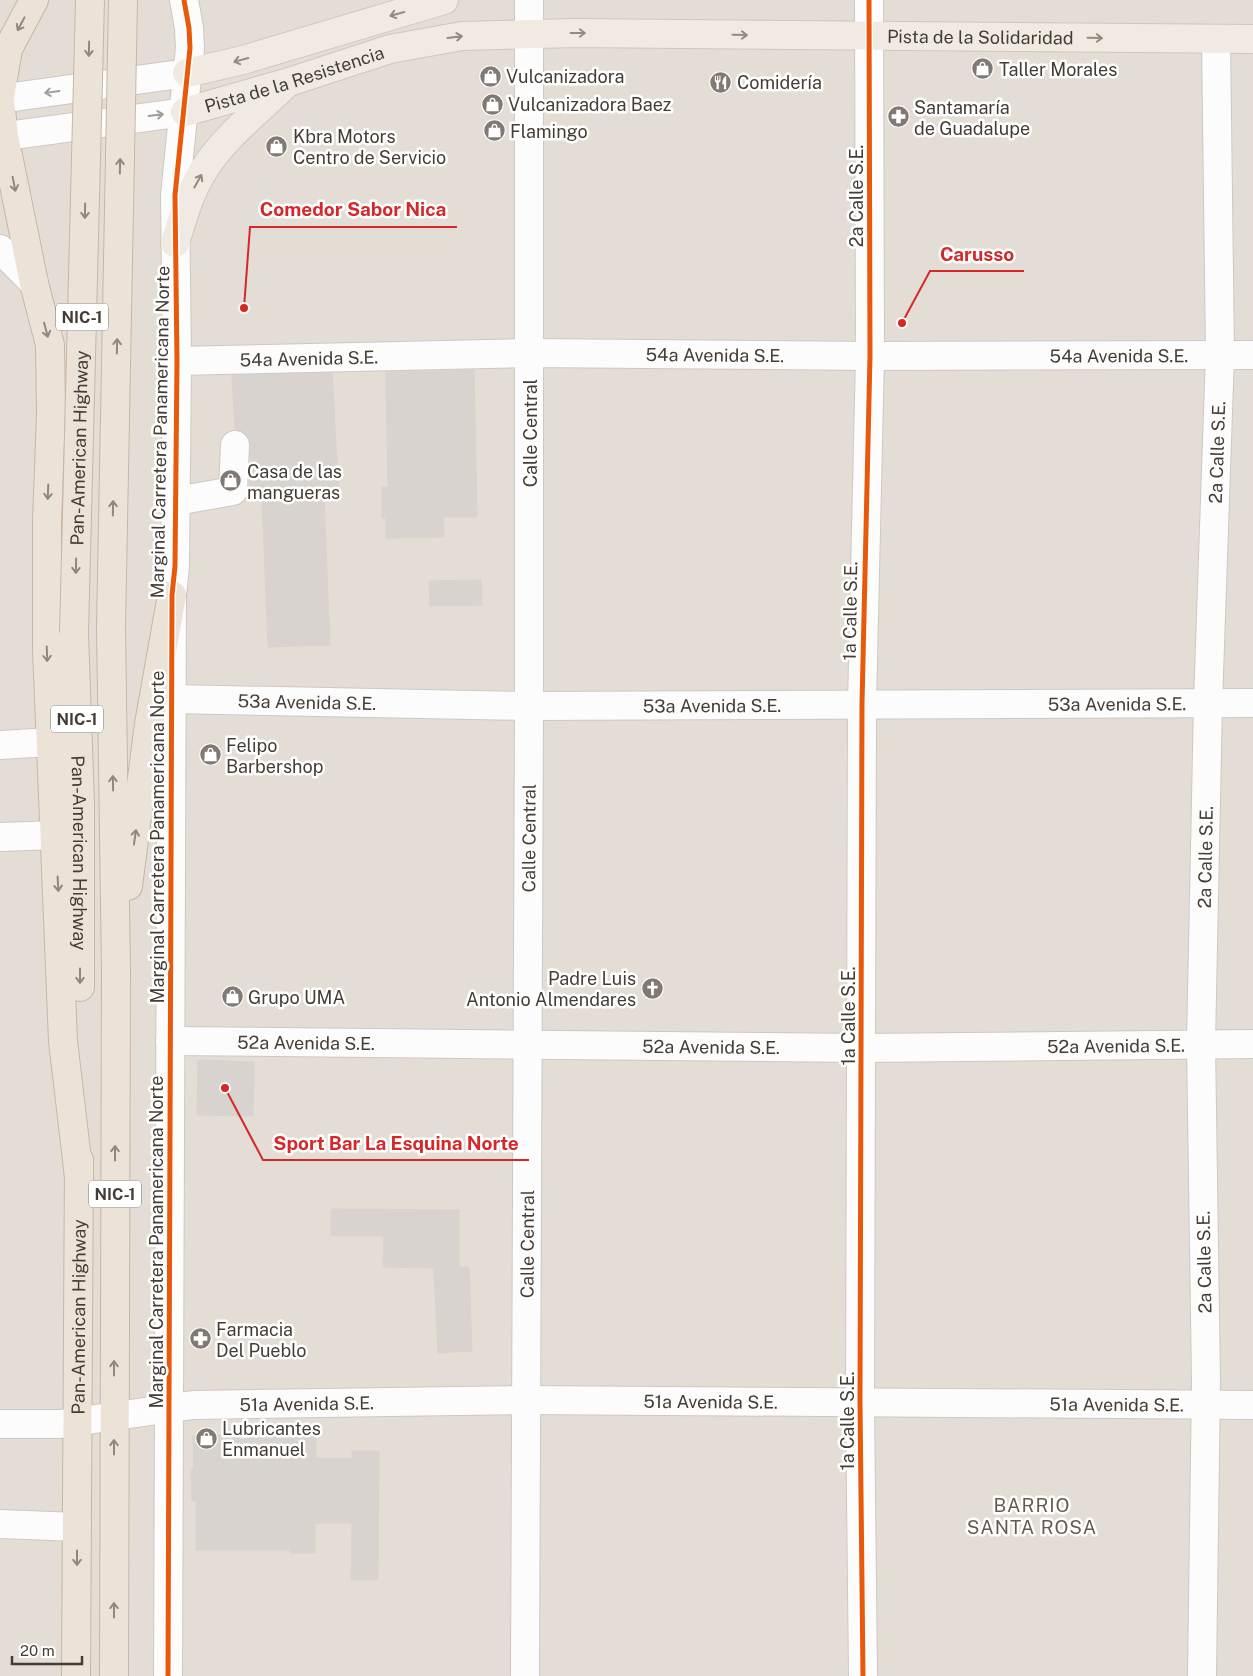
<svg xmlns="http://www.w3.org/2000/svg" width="1253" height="1676" viewBox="0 0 1253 1676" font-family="'Public Sans',sans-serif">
<rect width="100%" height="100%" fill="#f0ece8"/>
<rect fill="#e4ddd5" x="0" y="0" width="1253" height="1676"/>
<g fill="#d8d3cf" stroke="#d8d3ce">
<path d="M 474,370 L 477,517 L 443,517 L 444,537 L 386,538 L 386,518 L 382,518 L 382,487 L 388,487 L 386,372 Z"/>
<path d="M 332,373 L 339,495 L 324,496 L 330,645 L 268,647 L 262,499 L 246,500 L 249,492 L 251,445 L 249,438 L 244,432 L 235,429 L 232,375 Z"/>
<path d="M 481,580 L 482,605 L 430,606 L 429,581 Z"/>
<path d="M 198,1060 L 254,1062 L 253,1116 L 197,1115 Z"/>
<path d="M 331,1209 L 459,1210 L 459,1267 L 469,1267 L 472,1351 L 438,1353 L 434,1268 L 383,1267 L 384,1236 L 331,1236 Z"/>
<path d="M 241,1434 L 241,1439 L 316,1435 L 316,1458 L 352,1459 L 352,1451 L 379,1451 L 378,1580 L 351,1580 L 352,1523 L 315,1523 L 315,1553 L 290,1553 L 290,1550 L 196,1550 L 196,1501 L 192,1501 L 191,1469 L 194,1469 L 193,1436 Z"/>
</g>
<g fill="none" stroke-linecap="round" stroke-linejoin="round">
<defs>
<g id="minor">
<path d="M 0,99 L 187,73"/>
<path d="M 0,137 L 185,112"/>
<path d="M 0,249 L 34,283"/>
<path id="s1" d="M 177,361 L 530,353 L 870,356 L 1253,355"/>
<path d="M 176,501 L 233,491 L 235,445"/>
<path id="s2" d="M 171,699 L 529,706 L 1253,703"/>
<path d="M 0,745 L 51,742"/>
<path d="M 0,837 L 56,835"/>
<path id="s3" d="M 170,1041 L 862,1048 L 1253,1044"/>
<path id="s4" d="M 0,1424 L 60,1424 L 193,1405 L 526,1400 L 1253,1405"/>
<path d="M 0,1524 L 77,1527"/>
<path d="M 168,1676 L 172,595 L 175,566 L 177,361 L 175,195 L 190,48 L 189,28 L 184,0"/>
<path id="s5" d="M 525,1676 L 529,706 L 529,0"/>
<path d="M 863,1676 L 860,1402 L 862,704 L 870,356 L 869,0"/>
<path id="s6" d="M 1202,1676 L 1206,1382 L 1201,1043 L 1208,703 L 1220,354 L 1216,39"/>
</g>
<g id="major">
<path d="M 187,73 L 243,60 L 444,0"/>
<path id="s7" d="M 185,112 L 286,83 L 390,49 L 462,36 L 576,33 L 1253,39"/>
<path d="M 175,243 C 183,217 190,191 205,168 C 225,137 257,112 283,87"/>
</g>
<g id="highway">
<path d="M 0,97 L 8,49 L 34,0"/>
<path d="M 0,102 L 4,136 L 34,283 L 50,345 L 51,413 L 47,522 L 47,649 L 63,1041 L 79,1177"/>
<path d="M 111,627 L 116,971 L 114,1676"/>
<path id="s8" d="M 74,633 L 80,804 L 80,987"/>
<path d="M 128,886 L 149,724 L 172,595"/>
<path id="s9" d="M 76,1676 L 79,1160"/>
</g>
</defs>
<use href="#minor" stroke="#ccc8c4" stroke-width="30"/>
<use href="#major" stroke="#d2c6b5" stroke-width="30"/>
<use href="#highway" stroke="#c8b6a3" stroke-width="30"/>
<use href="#minor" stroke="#fdfcfc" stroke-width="28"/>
<use href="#major" stroke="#f1eae2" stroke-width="28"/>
<use href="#highway" stroke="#ece3d8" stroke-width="28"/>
<defs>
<g id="highway-bridge">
<path d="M 111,627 L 123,0"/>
<path id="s10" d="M 74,633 L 90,0"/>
</g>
</defs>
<use href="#highway-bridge" stroke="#c8b6a3" stroke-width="30" stroke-linecap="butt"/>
<use href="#highway-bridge" stroke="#ece3d8" stroke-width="28"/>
<defs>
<g id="cycleway">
<path d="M 168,1676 L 172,595 L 175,566 L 177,361 L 175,195 L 190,48 L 189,28 L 184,0"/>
<path d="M 863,1676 L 860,1402 L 862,704 L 870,356 L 869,0"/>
</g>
</defs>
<use href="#cycleway" stroke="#fff" stroke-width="8"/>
<use href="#cycleway" stroke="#e8590c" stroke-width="5"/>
</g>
<defs><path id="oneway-shaft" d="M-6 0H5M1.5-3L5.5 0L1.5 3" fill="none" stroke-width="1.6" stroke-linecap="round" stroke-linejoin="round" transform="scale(1.25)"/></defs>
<g stroke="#928b83">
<use href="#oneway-shaft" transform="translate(397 14) rotate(164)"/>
<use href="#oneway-shaft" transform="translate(578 33)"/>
<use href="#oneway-shaft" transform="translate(740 35) rotate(1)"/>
<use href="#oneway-shaft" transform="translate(455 37) rotate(-7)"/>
<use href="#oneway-shaft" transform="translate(1095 38) rotate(1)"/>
<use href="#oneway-shaft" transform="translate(241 60) rotate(165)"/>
<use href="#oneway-shaft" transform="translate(198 181) rotate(-61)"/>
</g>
<g stroke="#90887e">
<use href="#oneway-shaft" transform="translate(21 24) rotate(118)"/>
<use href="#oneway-shaft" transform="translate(89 49) rotate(91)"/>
<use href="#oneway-shaft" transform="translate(120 166) rotate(-89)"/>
<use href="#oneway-shaft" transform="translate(14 184) rotate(79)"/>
<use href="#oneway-shaft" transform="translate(85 211) rotate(91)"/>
<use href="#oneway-shaft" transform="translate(46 330) rotate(75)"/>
<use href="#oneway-shaft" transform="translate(117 346) rotate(-89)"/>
<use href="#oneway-shaft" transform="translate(48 492) rotate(92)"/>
<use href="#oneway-shaft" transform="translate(113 508) rotate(-89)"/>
<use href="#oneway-shaft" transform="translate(76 566) rotate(91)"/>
<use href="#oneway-shaft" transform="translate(47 654) rotate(88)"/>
<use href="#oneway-shaft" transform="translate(113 783) rotate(-91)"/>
<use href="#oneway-shaft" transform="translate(135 837) rotate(-82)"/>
<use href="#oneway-shaft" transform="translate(58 884) rotate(87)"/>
<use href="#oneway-shaft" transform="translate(80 976) rotate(90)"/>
<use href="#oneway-shaft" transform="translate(115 1153) rotate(-90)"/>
<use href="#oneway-shaft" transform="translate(114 1368) rotate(-90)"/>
<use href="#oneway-shaft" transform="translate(114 1447) rotate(-90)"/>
<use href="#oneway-shaft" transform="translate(77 1558) rotate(90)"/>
<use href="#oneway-shaft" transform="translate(114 1610) rotate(-90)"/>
</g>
<g stroke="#a19c98">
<use href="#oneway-shaft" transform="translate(52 92) rotate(172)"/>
<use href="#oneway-shaft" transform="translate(156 115) rotate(-7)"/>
</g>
<defs>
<symbol id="shop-disc" viewBox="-11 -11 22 22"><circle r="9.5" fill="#817a74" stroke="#fff"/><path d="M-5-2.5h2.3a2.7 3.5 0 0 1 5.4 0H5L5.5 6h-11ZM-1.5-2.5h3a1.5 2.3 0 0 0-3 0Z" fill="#fff"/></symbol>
<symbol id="restaurant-disc" viewBox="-11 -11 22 22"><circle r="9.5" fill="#817a74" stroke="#fff"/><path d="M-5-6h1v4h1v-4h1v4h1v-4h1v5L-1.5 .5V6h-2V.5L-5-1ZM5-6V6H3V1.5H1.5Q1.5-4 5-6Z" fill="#fff"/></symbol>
<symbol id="pharmacy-disc" viewBox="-11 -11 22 22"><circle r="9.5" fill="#817a74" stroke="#fff"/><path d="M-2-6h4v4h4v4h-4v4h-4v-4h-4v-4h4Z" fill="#fff"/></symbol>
<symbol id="church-disc" viewBox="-11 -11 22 22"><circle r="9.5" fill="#817a74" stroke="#fff"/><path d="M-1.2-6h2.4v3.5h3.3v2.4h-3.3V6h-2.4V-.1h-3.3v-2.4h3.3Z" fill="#fff"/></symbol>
</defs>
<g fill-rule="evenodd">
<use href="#shop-disc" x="970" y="56" width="25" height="25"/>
<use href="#shop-disc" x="478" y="64" width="25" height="25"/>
<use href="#restaurant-disc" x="708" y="70" width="25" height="25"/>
<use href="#shop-disc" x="480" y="92" width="25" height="25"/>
<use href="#pharmacy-disc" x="886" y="104" width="25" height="25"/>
<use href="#shop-disc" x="482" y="118" width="25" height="25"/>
<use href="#shop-disc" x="264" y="134" width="25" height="25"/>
<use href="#shop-disc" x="218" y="468" width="25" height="25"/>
<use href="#shop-disc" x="198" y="742" width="25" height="25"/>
<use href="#church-disc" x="640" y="976" width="25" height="25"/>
<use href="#shop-disc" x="220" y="984" width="25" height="25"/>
<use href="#pharmacy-disc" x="188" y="1326" width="25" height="25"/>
<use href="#shop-disc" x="194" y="1426" width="25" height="25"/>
</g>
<g text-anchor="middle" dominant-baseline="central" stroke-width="5" stroke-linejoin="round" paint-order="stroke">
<g fill="#fff" stroke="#7d7772" stroke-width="1">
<rect x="56" y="303.5" width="52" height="27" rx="4"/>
<rect x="51" y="705.5" width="52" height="27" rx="4"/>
<rect x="89" y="1180.5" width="52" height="27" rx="4"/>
</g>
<g font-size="16" font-weight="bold" fill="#453d35">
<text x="82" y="317">NIC-1</text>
<text x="77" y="719">NIC-1</text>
<text x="115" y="1194">NIC-1</text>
</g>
<g font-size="18" fill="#453d35" stroke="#fff">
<text stroke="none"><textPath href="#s7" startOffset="806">Pista de la Solidaridad</textPath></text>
<text stroke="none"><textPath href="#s7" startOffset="114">Pista de la Resistencia</textPath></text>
<text transform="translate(856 196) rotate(-90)">2a Calle S.E.</text>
<text stroke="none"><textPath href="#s1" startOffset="538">54a Avenida S.E.</textPath></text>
<text stroke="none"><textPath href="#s1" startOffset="942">54a Avenida S.E.</textPath></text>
<text stroke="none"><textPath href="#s1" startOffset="132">54a Avenida S.E.</textPath></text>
<text transform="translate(160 432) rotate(-89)">Marginal Carretera Panamericana Norte</text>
<text transform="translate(530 433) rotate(-90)">Calle Central</text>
<text stroke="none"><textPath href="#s10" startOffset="185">Pan-American Highway</textPath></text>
<text stroke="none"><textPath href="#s6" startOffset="1224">2a Calle S.E.</textPath></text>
<text transform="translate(850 611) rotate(-89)">1a Calle S.E.</text>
<text stroke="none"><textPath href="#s2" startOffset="136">53a Avenida S.E.</textPath></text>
<text stroke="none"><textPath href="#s2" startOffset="946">53a Avenida S.E.</textPath></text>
<text stroke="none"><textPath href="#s2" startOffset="541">53a Avenida S.E.</textPath></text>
<text transform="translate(157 837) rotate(-90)">Marginal Carretera Panamericana Norte</text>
<text stroke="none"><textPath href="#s5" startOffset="838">Calle Central</textPath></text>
<text stroke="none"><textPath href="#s8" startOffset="220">Pan-American Highway</textPath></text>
<text stroke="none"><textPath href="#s6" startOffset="819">2a Calle S.E.</textPath></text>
<text transform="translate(848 1016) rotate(-90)">1a Calle S.E.</text>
<text stroke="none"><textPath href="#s3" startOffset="136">52a Avenida S.E.</textPath></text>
<text stroke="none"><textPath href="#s3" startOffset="946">52a Avenida S.E.</textPath></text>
<text stroke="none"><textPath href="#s3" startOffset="541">52a Avenida S.E.</textPath></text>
<text transform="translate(156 1242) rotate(-90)">Marginal Carretera Panamericana Norte</text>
<text stroke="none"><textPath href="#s5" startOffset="432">Calle Central</textPath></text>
<text transform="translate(1204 1262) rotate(-91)">2a Calle S.E.</text>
<text stroke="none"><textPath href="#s9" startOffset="359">Pan-American Highway</textPath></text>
<text stroke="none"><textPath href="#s4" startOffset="712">51a Avenida S.E.</textPath></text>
<text stroke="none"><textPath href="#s4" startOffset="308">51a Avenida S.E.</textPath></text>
<text stroke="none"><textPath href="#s4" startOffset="1118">51a Avenida S.E.</textPath></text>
<text transform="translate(847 1421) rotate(-90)">1a Calle S.E.</text>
</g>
<g font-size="18" fill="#453d35" stroke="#fff" text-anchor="start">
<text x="999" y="69">Taller Morales</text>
<text x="506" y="76">Vulcanizadora</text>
<text x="737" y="82">Comidería</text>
<text x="508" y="104">Vulcanizadora Baez</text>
<text x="914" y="107">Santamaría<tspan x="914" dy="21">de Guadalupe</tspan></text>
<text x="510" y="131">Flamingo</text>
<text x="293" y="136">Kbra Motors<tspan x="293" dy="21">Centro de Servicio</tspan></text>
<text x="247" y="471">Casa de las<tspan x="247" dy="21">mangueras</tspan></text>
<text x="226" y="745">Felipo<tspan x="226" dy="21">Barbershop</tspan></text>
<text x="636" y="978" text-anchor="end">Padre Luis<tspan x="636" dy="21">Antonio Almendares</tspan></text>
<text x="248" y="997">Grupo UMA</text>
<text x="216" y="1329">Farmacia<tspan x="216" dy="21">Del Pueblo</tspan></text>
<text x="222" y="1428">Lubricantes<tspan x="222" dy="21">Enmanuel</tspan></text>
</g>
<g font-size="19" letter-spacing="1" fill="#68594c" stroke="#fff">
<text x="1032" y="1505">BARRIO<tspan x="1032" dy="22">SANTA ROSA</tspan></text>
</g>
</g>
<path fill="none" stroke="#d62828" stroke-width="2" d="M244 308L250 227H457M902 323L930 271H1024M225 1088L263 1160H529"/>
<g fill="#d62828" stroke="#fff" stroke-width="2">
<circle cx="244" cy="308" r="5"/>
<circle cx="902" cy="323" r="5"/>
<circle cx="225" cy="1088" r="5"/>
</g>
<g font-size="19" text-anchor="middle" font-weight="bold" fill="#d62828" stroke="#fff" stroke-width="5" stroke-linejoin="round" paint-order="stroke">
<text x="353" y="216">Comedor Sabor Nica</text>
<text x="977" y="261">Carusso</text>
<text x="396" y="1150">Sport Bar La Esquina Norte</text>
</g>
<path d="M12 1656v8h70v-8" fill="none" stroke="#453d35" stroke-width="2.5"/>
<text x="20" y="1656" font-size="15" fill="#453d35" stroke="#ffffff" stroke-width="4" paint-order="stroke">20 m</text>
</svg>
